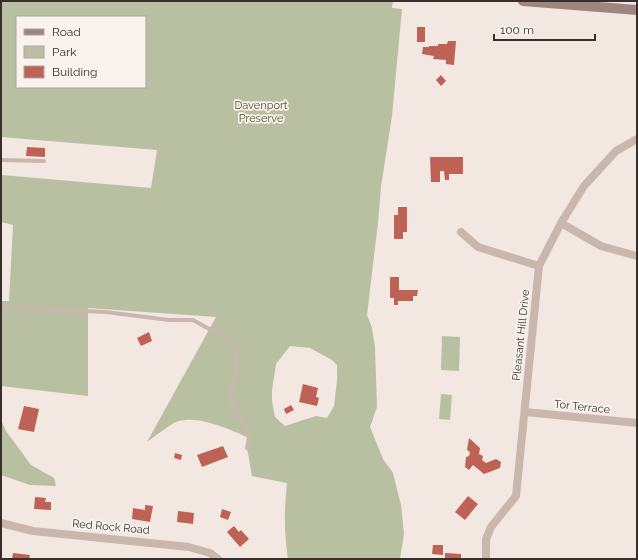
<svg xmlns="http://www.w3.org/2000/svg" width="638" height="560" viewBox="0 0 638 560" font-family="Raleway,sans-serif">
<rect width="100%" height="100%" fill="#f2e8e1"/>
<g fill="#b9c0a2" fill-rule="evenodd">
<path d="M 1,1 L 393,1 L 392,8 L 402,9 L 392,116 L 381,187 L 378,223 L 367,315 L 372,328 L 375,347 L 377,407 L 370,427 L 383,459 L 393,473 L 401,505 L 404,534 L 400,559 L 288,559 C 284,530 284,511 287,483 L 252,476 L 247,448 L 249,438 C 230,430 197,414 176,422 C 166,427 156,436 147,442 L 216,317 L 88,308 L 88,396 L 1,386 L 1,301 L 9,301 L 13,225 L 1,222 L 2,175 L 151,188 L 157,150 L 1,137 ZM 17,17 L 145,17 L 145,87 L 17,87 ZM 290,346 L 310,348 L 332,360 L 337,365 L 337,381 L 334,406 L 327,418 L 316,416 L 285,426 L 275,417 L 272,401 L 272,390 L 276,364 Z"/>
<path d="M 442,336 L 460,337 L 459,371 L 441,370 Z"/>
<path d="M 441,394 L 452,395 L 450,420 L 439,419 Z"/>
<path d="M 1,420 L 6,431 L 31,465 L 54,478 L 56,486 L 30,485 L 1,475 Z"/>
</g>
<g fill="#bd6254">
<rect x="417" y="27" width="8" height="15"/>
<path d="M 448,41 L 456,41 L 454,65 L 446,64 L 446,60 L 433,59 L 434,56 L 422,54 L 423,47 L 429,47 L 429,46 L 438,46 L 438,44 L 447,44 Z"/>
<path d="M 441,75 L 446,81 L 441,86 L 436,80 Z"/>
<path d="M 27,147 L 45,148 L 45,157 L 26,156 Z"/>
<path d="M 430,157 L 463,157 L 463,174 L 449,174 L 449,180 L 445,180 L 444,171 L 440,171 L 440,182 L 431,182 Z"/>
<path d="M 398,207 L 407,207 L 407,232 L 403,232 L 403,239 L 394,239 L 394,215 L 398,215 Z"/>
<path d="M 390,277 L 399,277 L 399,290 L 418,290 L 417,296 L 413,296 L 413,301 L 398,301 L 398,305 L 394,305 L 394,298 L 390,298 Z"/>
<path d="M 149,332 L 152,341 L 141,346 L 137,338 Z"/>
<path d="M 303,384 L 318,388 L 316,397 L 319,398 L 317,406 L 299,402 Z"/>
<path d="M 291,405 L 294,410 L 286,414 L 284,409 Z"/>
<path d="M 24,406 L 39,409 L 34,432 L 18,429 Z"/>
<path d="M 469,438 L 480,448 L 479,454 L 483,456 L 482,460 L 486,463 L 496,459 L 501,462 L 500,468 L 484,474 L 473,465 L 469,470 L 465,467 L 466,457 L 469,456 L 470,452 L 467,450 Z"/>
<path d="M 223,446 L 228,457 L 202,467 L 197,455 Z"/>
<path d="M 175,453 L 182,455 L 181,460 L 174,458 Z"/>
<path d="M 468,496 L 478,504 L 465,520 L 455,512 Z"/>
<path d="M 35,497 L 46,498 L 45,502 L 51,502 L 51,510 L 34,509 Z"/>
<path d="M 145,505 L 153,506 L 150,522 L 132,519 L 133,508 L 145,510 Z"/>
<path d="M 222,509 L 231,512 L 228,520 L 220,517 Z"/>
<path d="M 178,511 L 194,513 L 193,524 L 177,522 Z"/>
<path d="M 234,526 L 239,532 L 241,530 L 249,539 L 240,547 L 227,532 Z"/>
<path d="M 433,545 L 443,545 L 443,555 L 432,554 Z"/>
<path d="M 13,553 L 30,555 L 29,559 L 12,559 Z"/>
<path d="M 445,553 L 461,554 L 461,559 L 445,559 Z"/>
</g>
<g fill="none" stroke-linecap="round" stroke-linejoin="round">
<g stroke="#c9b7ad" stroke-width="4">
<path d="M 1,160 L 44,161"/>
<path d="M 1,307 L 106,312 L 169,320 L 193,320 L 211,330 L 222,334 L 235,345 L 236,376 L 231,389 L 232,407 L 245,426 L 249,438 L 247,448"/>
</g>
<g stroke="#c9b7ad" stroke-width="8">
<path d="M 561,223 L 601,246 L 637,256"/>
<path d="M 461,232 L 478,247 L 539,266"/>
<path d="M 525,412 L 637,423"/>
<path d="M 1,523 L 33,531 L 189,547 L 210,553 L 218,559"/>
<path d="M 486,559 L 486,539 L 491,527 L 516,496 L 539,266 L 561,223 L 584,186 L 616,151 L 637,139"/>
</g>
<path stroke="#9d867f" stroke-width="10" d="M 523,1 L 637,10"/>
</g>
<g text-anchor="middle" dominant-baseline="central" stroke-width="3.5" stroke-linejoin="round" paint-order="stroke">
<g font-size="11" fill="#4c5531" stroke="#f9f2ed">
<text x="261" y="105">Davenport<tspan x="261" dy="13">Preserve</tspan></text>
</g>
<g font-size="11" fill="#382e2b" stroke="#f9f2ed">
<text transform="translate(521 335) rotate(-84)">Pleasant Hill Drive</text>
<text transform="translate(582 407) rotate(6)">Tor Terrace</text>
<text transform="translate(111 527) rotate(5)">Red Rock Road</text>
</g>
</g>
<rect width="638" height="560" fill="none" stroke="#382e2b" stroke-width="4"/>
<rect x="16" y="16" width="130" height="72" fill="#f9f2ed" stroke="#aca49f"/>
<rect x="24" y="29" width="20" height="6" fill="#9d867f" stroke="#aca49f"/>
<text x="52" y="36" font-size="12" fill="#382e2b">Road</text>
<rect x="24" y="46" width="20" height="12" fill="#b9c0a2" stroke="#aca49f"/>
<text x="52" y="56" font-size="12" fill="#382e2b">Park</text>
<rect x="24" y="66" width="20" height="12" fill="#bd6254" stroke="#aca49f"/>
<text x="52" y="76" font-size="12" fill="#382e2b">Building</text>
<path d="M494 34v6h101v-6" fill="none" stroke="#382e2b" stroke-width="2"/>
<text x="500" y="34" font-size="12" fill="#382e2b" stroke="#f9f2ed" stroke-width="3" paint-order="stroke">100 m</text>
</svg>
